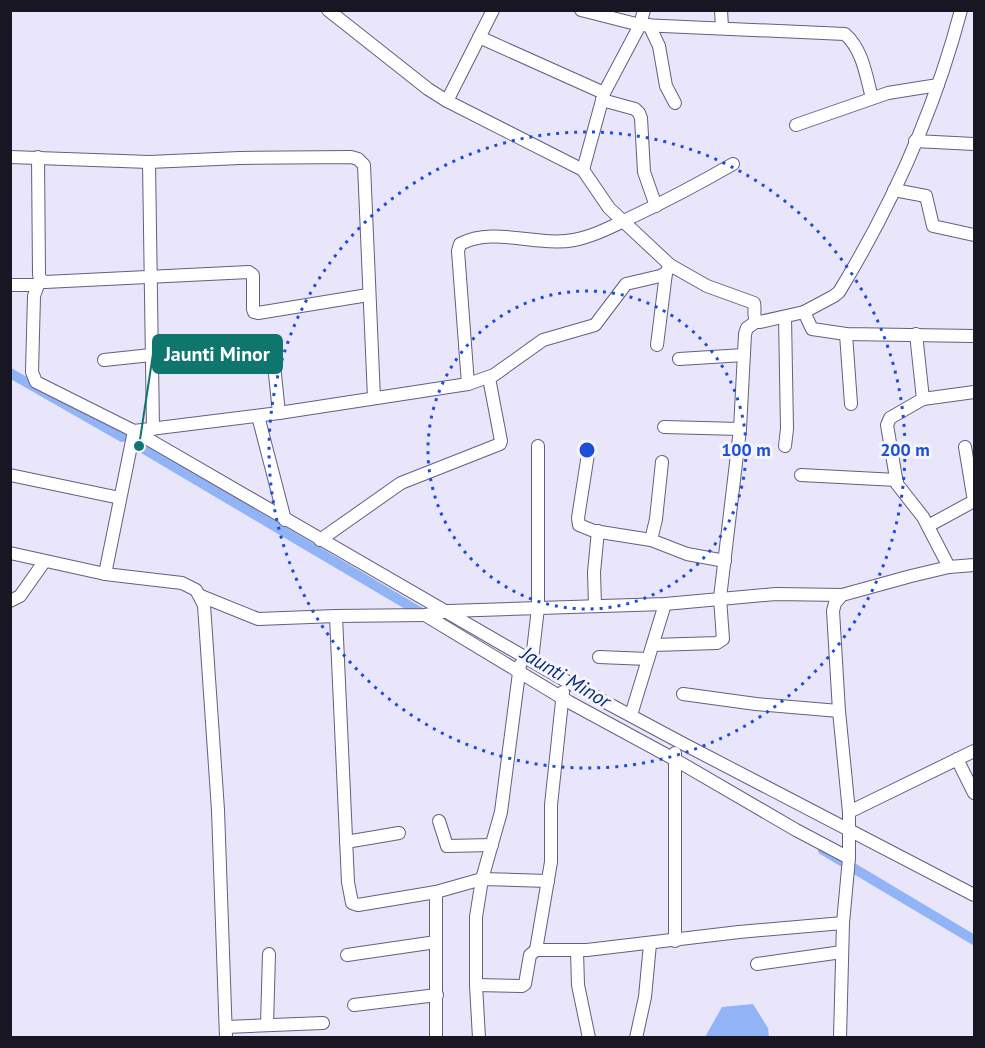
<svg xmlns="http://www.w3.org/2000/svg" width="985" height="1048" font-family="'PT Sans',sans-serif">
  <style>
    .water { fill: #90b4f5 }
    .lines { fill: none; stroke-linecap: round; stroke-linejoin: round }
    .canal { stroke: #90b4f5; stroke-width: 10 }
    .minor-casing { stroke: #645f7d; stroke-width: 14 }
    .minor { stroke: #fff; stroke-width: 12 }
    .ring { fill: none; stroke: #1d4ed8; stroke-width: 3; stroke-dasharray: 3 6 }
    .labels { text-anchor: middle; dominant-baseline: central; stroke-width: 6; stroke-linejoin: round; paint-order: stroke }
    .water-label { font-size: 20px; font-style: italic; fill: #072b74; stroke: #f6f5fc }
    .centre { fill: #1d4ed8; stroke: #f6f5fc; stroke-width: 3 }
    .ring-label { font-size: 18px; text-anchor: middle; font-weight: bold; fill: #1d4ed8; stroke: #f6f5fc; stroke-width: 6; stroke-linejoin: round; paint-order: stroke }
    .leader { fill: none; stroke: #0f766e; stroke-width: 2 }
    .callout-dot { fill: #0f766e; stroke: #f6f5fc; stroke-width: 2 }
    .callout { fill: #0f766e; stroke: #0f766e; stroke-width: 2 }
    .callout-label { font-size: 20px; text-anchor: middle; font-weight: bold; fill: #fff }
  </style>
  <rect width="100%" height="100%" fill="#e9e6fb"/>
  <!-- water -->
  <polygon class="water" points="753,1004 768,1028 769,1037 705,1037 722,1007"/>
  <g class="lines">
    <!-- canal -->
    <g class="canal">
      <polyline points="10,373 122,437"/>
      <polyline points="139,446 425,615"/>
      <polyline points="823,850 974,940"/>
    </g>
    <defs>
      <g id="minor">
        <path d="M328 10 428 89 447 101 583 170 609 208 670 265 707 286 754 303C756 310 751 319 760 322L804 312 812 329 846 334 974 336"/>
        <path d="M581 10 640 25 845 34C863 50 866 76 872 98"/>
        <polyline points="721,10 722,28"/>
        <polyline points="649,25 659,46 666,86 675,103"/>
        <polyline points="479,37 604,93"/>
        <polyline points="602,100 635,109 639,113 641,118 644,172 656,206"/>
        <polyline points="447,101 493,10"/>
        <polyline points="796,125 888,93 938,85"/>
        <polyline points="915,141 974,144"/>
        <polyline points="10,157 149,162 240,158 351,157 358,159 364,165 374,398"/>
        <polyline points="38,157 39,274 40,279 45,282 249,272 253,275 253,309 254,312 258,313 368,295"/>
        <polyline points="149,162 153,429"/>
        <polyline points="583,170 604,93 640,25 644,10"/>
        <polyline points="894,190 926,196 933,226 974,235"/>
        <polyline points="40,279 34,296 32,372 36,382 134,431 566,681 678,741 974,895"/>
        <polyline points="10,285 37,285"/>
        <path d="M804 312 834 296 839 292C892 205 935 109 961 10"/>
        <polyline points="846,334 851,404"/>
        <polyline points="916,334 923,399 890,418 887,425 897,484 923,517 949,567"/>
        <polyline points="272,345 279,413"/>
        <polyline points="657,345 666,273"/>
        <polyline points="679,359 744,355"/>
        <polyline points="104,360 151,355"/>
        <path d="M468 384 458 251 460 244C494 226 537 247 574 240 595 236 615 225 634 216 668 200 700 183 733 164"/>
        <polyline points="923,399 974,392"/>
        <polyline points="258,416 285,520"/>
        <polyline points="664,427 740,429"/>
        <polyline points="134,431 279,413 468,384 494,375 543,340 595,325 626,284 660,276 666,273 670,265"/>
        <polyline points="785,446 787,429 785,317"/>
        <polyline points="588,454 578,518 579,525 594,531 651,540 687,554 725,561"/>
        <polyline points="10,475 120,498"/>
        <polyline points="801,475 897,480"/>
        <polyline points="928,526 974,501 965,447"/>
        <polyline points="320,540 401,483 500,444 501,441 489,378"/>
        <polyline points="651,540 656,519 662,462"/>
        <polyline points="10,553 105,574 182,583 196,590 204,605 218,810 226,1038"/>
        <polyline points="105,574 134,431"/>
        <polyline points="201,596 258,619 336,616 425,615 449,611 665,604 776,594 842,595 911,576 949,567 974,565"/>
        <polyline points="10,601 20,596 44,562"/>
        <polyline points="595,606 594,572 598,531"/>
        <polyline points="425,615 569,702 674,759 796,830 849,858"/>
        <polyline points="336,616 348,882 352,903 358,905 436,892 482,879 548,881"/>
        <polyline points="653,645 717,643 723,639 720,598 740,429 745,334 747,328 757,321"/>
        <polyline points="599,657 648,659"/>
        <polyline points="532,660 538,608 538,446"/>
        <polyline points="683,694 756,704 839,711"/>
        <polyline points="631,715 665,604"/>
        <polyline points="675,753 675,941"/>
        <polyline points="957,759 974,793"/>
        <polyline points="849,812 974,751"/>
        <polyline points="439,821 447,846 492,845"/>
        <polyline points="346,842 399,833"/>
        <polyline points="436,892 436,1038"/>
        <polyline points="536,950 551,862 551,805 563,692"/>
        <polyline points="577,951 578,985 589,1038"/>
        <polyline points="347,955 436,942"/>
        <polyline points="757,964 842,952"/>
        <polyline points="476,985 522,986 525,984 530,955 536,950 587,950 739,932 843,923"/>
        <polyline points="354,1005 437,995"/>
        <polyline points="267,1025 269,954"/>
        <polyline points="226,1027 323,1023"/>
        <polyline points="479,1038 476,985 476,917 482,879 501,812 520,665"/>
        <polyline points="636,1038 645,997 650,944"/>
        <polyline points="840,1038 843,923 849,858 849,812 839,711 833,611 835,603 842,595"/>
      </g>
    </defs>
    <!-- minor casing -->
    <use href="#minor" class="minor-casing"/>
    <!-- minor -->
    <use href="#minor" class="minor"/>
  </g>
  <!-- distance rings -->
  <g class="ring">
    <circle cx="587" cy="450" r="159"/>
    <circle cx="587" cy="450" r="318"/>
  </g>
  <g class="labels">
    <!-- water labels -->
    <g class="water-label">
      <text transform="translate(566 677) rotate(31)">Jaunti Minor</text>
    </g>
  </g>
  <circle cx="587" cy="450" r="9" class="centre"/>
  <g class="ring-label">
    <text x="746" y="456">100 m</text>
    <text x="905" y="456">200 m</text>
  </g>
  <!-- callouts -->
  <path class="leader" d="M139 446L153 354"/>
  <circle class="callout-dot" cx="139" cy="446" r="6"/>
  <rect class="callout" x="153" y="335" width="129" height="38" rx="6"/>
  <g class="callout-label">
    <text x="217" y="361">Jaunti Minor</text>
  </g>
  <!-- border -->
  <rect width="985" height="1048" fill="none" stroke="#181622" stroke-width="24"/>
</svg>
